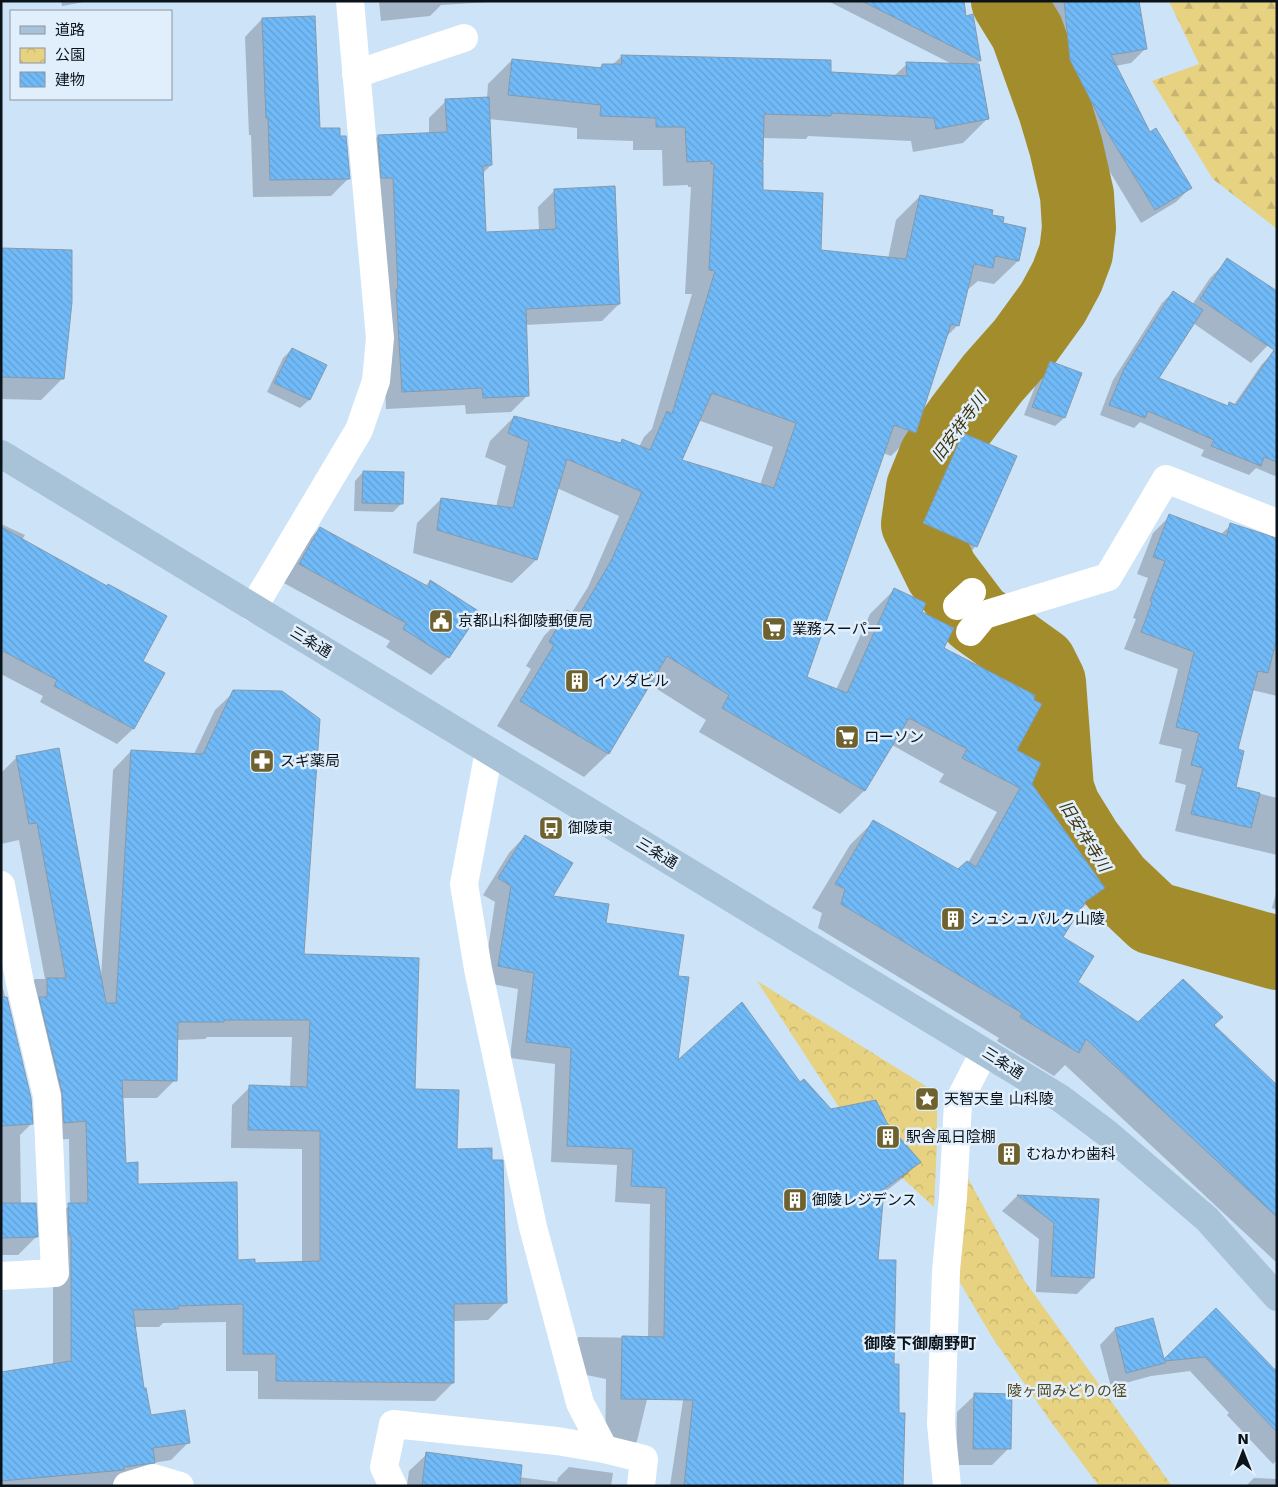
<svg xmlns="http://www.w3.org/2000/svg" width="1278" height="1487" font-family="'DejaVu Sans','Noto Sans JP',sans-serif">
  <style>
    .forest { fill: url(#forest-firs) }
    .park { fill: url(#park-crowns) }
    .shadow { fill: #0003; fill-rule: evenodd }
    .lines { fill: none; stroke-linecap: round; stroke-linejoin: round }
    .river { stroke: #a38c2c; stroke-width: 74 }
    .building { fill: url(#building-back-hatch); stroke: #849aad; fill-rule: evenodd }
    .street { stroke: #fff; stroke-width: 28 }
    .secondary { stroke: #a8c2d7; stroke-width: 28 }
    .labels { text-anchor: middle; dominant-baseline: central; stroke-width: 5; stroke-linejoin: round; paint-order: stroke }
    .poi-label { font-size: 15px; fill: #0b131a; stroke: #e1effc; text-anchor: start }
    .street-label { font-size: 15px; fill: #0b131a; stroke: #e1effc }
    .park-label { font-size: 15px; fill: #534922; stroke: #e1effc }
    .water-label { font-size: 16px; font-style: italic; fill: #3b3108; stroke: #e1effc }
    .neighbourhood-label { font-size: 16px; font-weight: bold; fill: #0b131a; stroke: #e1effc }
  </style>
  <defs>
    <pattern id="forest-firs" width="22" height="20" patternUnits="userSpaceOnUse" patternTransform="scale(1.25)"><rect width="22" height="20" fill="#e7d282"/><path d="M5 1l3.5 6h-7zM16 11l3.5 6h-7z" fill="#c5b370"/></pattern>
    <pattern id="park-crowns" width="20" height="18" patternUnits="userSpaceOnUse" patternTransform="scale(1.25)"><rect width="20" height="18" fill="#e7d282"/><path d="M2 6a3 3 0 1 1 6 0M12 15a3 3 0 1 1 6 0" fill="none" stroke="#c5b370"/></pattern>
    <pattern id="building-back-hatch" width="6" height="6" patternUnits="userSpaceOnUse" patternTransform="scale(1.25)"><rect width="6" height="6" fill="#71baf8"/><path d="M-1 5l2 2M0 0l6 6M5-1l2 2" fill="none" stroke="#609fd4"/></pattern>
  </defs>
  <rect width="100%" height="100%" fill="#cce3f8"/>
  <!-- forest -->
  <polygon class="forest" points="1169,1 1277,1 1277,229 1213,179 1152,81 1199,64"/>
  <!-- park -->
  <g class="park">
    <polygon points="757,981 937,1093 937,1142 934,1207 887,1164 848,1121"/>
    <polygon points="960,1164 1024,1280 1172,1486 1099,1486 1051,1422 992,1337 955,1274"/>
  </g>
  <!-- shadow -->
  <g class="shadow">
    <polygon points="61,1 89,1 62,6"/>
    <polygon points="379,1 506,1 441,5 430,16 381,21"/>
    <path d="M828 1H963L965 17 972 16 980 61 975 65 987 119 963 143 913 152 911 141 808 136 806 139 762 138V160L759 163 761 191 819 251 888 259 896 220 920 196 990 216 1001 224 1018 261 994 284 978 281 966 291 958 325 945 338 915 432 891 456 883 453 805 678 836 690 870 614 894 590 920 612 942 648 1015 751 1030 784 1103 888 1076 914 1061 938 1076 982 1138 1024 1213 1026 1277 1087V1263L1065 1065 1054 1076 997 1041 999 1038 818 928 822 913 812 908 850 845 874 821 958 871 968 863 997 812 939 782 944 774 892 745 864 791 840 814 699 732 706 720 649 684 608 754 584 777 497 726 531 669 526 666 544 636 567 612 571 614 588 587 619 516 557 488 536 560 512 583 413 553 417 523 441 499 496 507 506 466 485 457 490 441 514 417 619 444 623 440 639 447 644 437 652 429 692 294H685L691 187H688V185L663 186 662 150H633V141L577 139V128L489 119 491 165 482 174 485 233 539 231 538 207 555 190 619 304 602 321 525 325 528 395 511 412 466 414 465 405 386 409 383 342 361 153 378 136 429 134V118L446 101 487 99 488 84 512 60 598 69 602 65H612L622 56 893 77 907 64 954 65ZM698 420 773 447 760 485 680 460Z"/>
    <polygon points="1026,1 1138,1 1145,49 1131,63 1115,66 1149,134 1190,188 1176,202 1141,223 1093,144 1057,74 1051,19 1031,24"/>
    <polygon points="262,19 319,129 339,137 349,178 331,196 253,197 251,135 249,135 245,37"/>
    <polygon points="1,250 63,378 41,400 1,399"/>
    <polygon points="1228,260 1268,345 1251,363 1193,323 1158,379 1226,407 1229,404 1233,406 1262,364 1272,354 1277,357 1277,474 1275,476 1256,468 1249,475 1201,456 1204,450 1140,422 1134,428 1100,415 1113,380 1162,303 1173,292 1192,305 1210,278"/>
    <polygon points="292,349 326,366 309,400 300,408 267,392 283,358"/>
    <polygon points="1050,362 1064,418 1055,426 1024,415 1041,371"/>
    <polygon points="963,434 1015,457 976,546 958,564 906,541 945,452"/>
    <polygon points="363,472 402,503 393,512 354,511 355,481"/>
    <polygon points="1170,516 1220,535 1231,525 1277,539 1277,696 1252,690 1237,750 1234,787 1277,798 1277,855 1175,831 1186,785 1175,782 1182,749 1159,744 1178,669 1124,649 1136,619 1133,618 1148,578 1137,574 1153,533"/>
    <polygon points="1,524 25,535 22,540 141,661 163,673 133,729 117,744 40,702 43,696 1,674"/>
    <polygon points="320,528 425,586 430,581 448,657 431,675 386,647 390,641 282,582 303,546"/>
    <path d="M234 692 303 955 414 1090 456 1150 506 1302 488 1320 453 1321V1383L435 1401 258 1399V1371H226V1322L163 1323 159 1327H134L143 1390 150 1416 189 1442 171 1460 153 1463 135 1481 113 1486H1V1373L53 1365V1254L50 1223 70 1205 69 1139 46 1140 17 997 35 979H45L19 840 1 844V773L16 758 101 978 113 770 131 751 194 754 215 710ZM207 1037H292L290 1088 250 1087 232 1105 231 1148 302 1149V1263L253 1265 237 1261 137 1186 124 1164 121 1098H157L175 1080 177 1040 205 1039Z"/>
    <polygon points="525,836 551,897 605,924 676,977 677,1063 800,1083 830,1110 886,1124 919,1162 903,1178 882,1194 877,1261 893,1365 902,1486 670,1486 684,1394 650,1387 637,1441 621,1457 605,1453 606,1379 567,1371 562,1353 579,1337 648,1338 650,1204 615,1202 617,1165 551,1162 555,1064 510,1058 518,989 483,982 495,902 483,895 509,853"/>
    <polygon points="1277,890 1277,910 1272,908"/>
    <polygon points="1,980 30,1098 31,1124 20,1135 21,1205 36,1237 18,1255 1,1255"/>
    <polygon points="1017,1196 1097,1200 1093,1278 1077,1294 1036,1292 1039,1239 1002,1211"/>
    <polygon points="1216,1310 1273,1370 1275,1368 1277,1370 1277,1460 1273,1464 1227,1415 1229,1413 1190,1371 1151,1376 1111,1387 1100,1345 1115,1329 1152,1319 1164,1362"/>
    <polygon points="975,1395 1009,1448 992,1465 956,1465 957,1412"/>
    <polygon points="427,1454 489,1486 407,1486 409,1471"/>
    <polygon points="569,1467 613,1473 611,1486 491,1486 502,1475 557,1482 558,1478"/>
    <polygon points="1254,1478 1277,1479 1277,1486 1246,1486"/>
  </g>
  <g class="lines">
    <!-- river -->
    <polyline class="river" points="1008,1 1027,32 1055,110 1066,147 1077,195 1079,228 1076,253 1067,277 1053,303 1024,343 993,378 961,420 936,456 923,488 918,524 942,573 976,618 1040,664 1049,682 1057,789 1064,808 1085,842 1116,883 1153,918 1277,953"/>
  </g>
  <!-- building -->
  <g class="building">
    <polygon points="862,1 964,1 966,16 973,14 981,61"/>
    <polygon points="1064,1 1139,1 1147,49 1111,55 1150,132 1156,128 1192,188 1155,210 1106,130 1070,60"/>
    <polygon points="315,16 320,128 340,128 340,136 346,136 350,179 270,180 268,118 266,118 262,18"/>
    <path d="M621 55 831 60V72L907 76 906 62 979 64 989 119 936 129 934 118 831 113V116L764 114 763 161H759L763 162V190L823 193 821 250 906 259 920 195 993 210 992 215 1004 217 1003 223 1026 228 1019 261 995 256 993 268 974 264 959 326 951 324 916 433 894 425 807 677 847 693 894 588 926 603 922 612 954 628 944 648 1035 695 1034 700 1042 704 1017 750 1041 763 1032 784 1105 888 1085 902 1063 937 1094 956 1078 982 1138 1022 1183 979 1223 1017 1214 1025 1277 1085V1217L1086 1039 1079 1053 1020 1017 1022 1013 841 904 845 889 835 884 873 820 958 869 967 861 976 867 1020 788 962 758 967 749 909 718 865 791 722 708 729 695 667 656 609 754 520 701 554 645 549 642 567 610 578 617 611 561 642 492 567 459 537 560 437 530 441 498 513 508 529 442 508 433 514 416 621 443 622 439 650 450 667 411 672 414 715 271 709 270 714 164H711V161L687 162 685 127H656V118L600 116 601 105 508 95 512 59 602 68V64H622ZM712 393 796 423 774 488 682 460Z"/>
    <polygon points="489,97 492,165 483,166 486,232 556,229 554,189 615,186 620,304 526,309 529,396 483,398 482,388 402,392 396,289 398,289 393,178 381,178 378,135 447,132 445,99"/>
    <polygon points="1,248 72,250 72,302 64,379 1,377"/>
    <polygon points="1227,258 1277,291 1277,462 1264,457 1261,466 1211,446 1214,440 1148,411 1145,418 1109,405 1124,369 1173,291 1203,310 1159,378 1228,406 1229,402 1236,405 1274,350 1200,299"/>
    <polygon points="292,348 327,365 310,400 274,383"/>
    <polygon points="1050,361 1082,373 1065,418 1032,407"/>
    <polygon points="963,433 1017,456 977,547 923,523"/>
    <polygon points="363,471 404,472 403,504 362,503"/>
    <polygon points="1169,514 1227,536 1230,523 1277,538 1277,638 1268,673 1258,671 1238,749 1244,751 1236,787 1260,793 1251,828 1191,814 1203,768 1191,765 1199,733 1176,727 1194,652 1141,632 1152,602 1150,601 1165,561 1153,557"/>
    <polygon points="1,527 107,586 108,584 167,616 143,661 165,673 134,729 54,686 57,680 1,650"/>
    <polygon points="320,527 429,587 430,580 480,612 449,658 403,629 406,623 299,564"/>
    <path d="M233 690 282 691 320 719 304 954 419 958 415 1089 459 1090 457 1149 492 1148V1160H503L507 1303 454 1304V1383L276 1381V1354H243V1304L178 1306V1309L133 1310 144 1388H146L151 1415 185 1410 190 1443 153 1448 155 1463 124 1467V1470L1 1481V1372L71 1361V1236H69L68 1203H88L86 1121 64 1123 62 1092 39 997H47V978H66L37 823 29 824 16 756 59 748 106 1003H116L131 750 203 754ZM224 1020H310L307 1087 249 1085 248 1130 320 1131V1261L255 1263V1259L238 1260 237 1182 138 1184V1162L126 1163 122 1080 177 1081 178 1022H224Z"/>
    <polygon points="525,835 573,863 553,896 609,904 606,923 684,935 678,976 689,977 678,1060 742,1002 800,1082 804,1079 831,1109 876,1100 887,1123 921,1162 884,1189 878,1260 896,1260 894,1364 899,1364 899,1413 905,1413 903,1486 684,1486 693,1400 621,1399 622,1336 664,1337 666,1188 631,1186 633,1149 567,1146 571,1048 526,1042 534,973 498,966 511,886 498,878"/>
    <polygon points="1,997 7,997 31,1098 33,1124 1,1126"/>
    <polygon points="1017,1195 1099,1199 1094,1278 1051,1276 1054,1223"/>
    <polygon points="1,1203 36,1203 38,1237 1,1238"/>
    <polygon points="1216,1308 1277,1372 1277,1432 1205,1357 1165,1361 1165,1363 1126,1373 1115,1328 1153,1318 1164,1359"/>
    <polygon points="974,1393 1012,1394 1011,1449 973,1449"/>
    <polygon points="426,1452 522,1465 520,1486 422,1486"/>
  </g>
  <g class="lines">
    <!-- street -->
    <g class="street">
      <polyline points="356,74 464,38"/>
      <polyline points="957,606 972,592"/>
      <polyline points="253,608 359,430 376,381 380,338 350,1"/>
      <polyline points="970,632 984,615 1108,577 1166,479 1277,523"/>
      <polyline points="489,751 464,884 478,969 533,1227 580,1403 604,1449"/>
      <polyline points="1,885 20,983 47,1096 55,1273 1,1276"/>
      <polyline points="127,1486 153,1478 180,1486"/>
      <polyline points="393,1486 384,1467 393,1424 557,1441 604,1449 644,1459 641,1486"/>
      <polyline points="947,1486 941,1424 946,1271 953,1197 958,1103 984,1052"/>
    </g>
    <!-- secondary -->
    <polyline class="secondary" points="1,454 1060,1098 1108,1134 1207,1219 1277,1297"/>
  </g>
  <!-- icons -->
  <defs>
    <symbol id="civic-square" viewBox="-11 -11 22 22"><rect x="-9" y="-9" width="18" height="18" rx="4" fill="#6f622f" stroke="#e1effc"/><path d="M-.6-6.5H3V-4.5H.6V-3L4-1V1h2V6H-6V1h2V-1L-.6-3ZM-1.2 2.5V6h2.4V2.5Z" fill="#fff"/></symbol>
    <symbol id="supermarket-square" viewBox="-11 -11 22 22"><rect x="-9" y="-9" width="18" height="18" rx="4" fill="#6f622f" stroke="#e1effc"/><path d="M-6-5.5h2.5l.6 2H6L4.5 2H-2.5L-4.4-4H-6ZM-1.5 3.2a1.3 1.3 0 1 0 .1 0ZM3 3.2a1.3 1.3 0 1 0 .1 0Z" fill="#fff"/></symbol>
    <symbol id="building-square" viewBox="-11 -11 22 22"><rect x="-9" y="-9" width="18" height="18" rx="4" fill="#6f622f" stroke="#e1effc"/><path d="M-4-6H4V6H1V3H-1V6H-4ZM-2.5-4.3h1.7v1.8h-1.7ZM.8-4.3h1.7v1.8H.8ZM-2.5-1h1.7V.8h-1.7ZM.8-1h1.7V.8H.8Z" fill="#fff"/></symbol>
    <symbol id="pharmacy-square" viewBox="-11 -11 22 22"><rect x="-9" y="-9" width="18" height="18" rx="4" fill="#6f622f" stroke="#e1effc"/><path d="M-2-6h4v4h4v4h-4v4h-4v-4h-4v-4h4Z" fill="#fff"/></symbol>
    <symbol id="bus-square" viewBox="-11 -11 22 22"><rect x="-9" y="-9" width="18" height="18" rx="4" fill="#6f622f" stroke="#e1effc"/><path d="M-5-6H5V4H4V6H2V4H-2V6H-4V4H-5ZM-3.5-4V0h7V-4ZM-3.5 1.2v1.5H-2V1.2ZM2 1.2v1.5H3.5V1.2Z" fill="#fff"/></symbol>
    <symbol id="sight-square" viewBox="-11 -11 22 22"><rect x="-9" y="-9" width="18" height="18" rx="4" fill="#6f622f" stroke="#e1effc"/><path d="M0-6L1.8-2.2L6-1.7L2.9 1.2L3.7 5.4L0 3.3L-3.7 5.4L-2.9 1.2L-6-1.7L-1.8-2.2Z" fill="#fff"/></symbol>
  </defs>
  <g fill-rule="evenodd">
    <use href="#civic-square" x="427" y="607" width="28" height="28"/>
    <use href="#supermarket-square" x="760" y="615" width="28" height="28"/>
    <use href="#building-square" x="563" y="667" width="28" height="28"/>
    <use href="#supermarket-square" x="833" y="723" width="28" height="28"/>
    <use href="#pharmacy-square" x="248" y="747" width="28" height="28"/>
    <use href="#bus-square" x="537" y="814" width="28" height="28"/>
    <use href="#building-square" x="939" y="905" width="28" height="28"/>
    <use href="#sight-square" x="913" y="1085" width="28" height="28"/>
    <use href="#building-square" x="874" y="1123" width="28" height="28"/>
    <use href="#building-square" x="995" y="1140" width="28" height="28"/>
    <use href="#building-square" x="781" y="1186" width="28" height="28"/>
  </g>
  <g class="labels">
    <!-- poi labels -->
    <g class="poi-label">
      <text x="458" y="621">京都山科御陵郵便局</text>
      <text x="792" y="629">業務スーパー</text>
      <text x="594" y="681">イソダビル</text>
      <text x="864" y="737">ローソン</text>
      <text x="280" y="761">スギ薬局</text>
      <text x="568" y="828">御陵東</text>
      <text x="970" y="919">シュシュパルク山陵</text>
      <text x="944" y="1099">天智天皇 山科陵</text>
      <text x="906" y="1137">駅舎風日陰棚</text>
      <text x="1026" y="1154">むねかわ歯科</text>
      <text x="812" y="1200">御陵レジデンス</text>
    </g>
    <!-- street labels -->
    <g class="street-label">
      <text transform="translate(311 642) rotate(31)">三条通</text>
      <text transform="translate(657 853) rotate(31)">三条通</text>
      <text transform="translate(1003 1063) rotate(32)">三条通</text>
    </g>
    <!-- park labels -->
    <g class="park-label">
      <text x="1067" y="1391">陵ヶ岡みどりの径</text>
    </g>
    <!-- water labels -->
    <g class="water-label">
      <text transform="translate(959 427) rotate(-54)">旧安祥寺川</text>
      <text transform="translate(1085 836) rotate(58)">旧安祥寺川</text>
    </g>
    <!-- neighbourhood labels -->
    <g class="neighbourhood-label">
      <text x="920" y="1343">御陵下御廟野町</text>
    </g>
  </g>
  <!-- border -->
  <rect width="1278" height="1487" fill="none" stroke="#0b131a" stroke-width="5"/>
  <!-- legend -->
  <rect x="10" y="10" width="162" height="90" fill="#e1effc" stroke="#8b97a2"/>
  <rect x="20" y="26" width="25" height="8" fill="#a8c2d7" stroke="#8b97a2"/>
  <text x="55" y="35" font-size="15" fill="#0b131a">道路</text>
  <rect x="20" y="48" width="25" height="15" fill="url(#park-crowns)" stroke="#8b97a2"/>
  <text x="55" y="60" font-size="15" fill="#0b131a">公園</text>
  <rect x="20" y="72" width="25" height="15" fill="url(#building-back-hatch)" stroke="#8b97a2"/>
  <text x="55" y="85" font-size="15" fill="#0b131a">建物</text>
  <!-- north arrow -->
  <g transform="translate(1243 1452)" stroke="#e1effc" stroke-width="4" paint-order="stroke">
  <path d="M0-4L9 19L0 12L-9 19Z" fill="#0b131a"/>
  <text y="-8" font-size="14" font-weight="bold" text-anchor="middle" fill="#0b131a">N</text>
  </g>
</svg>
